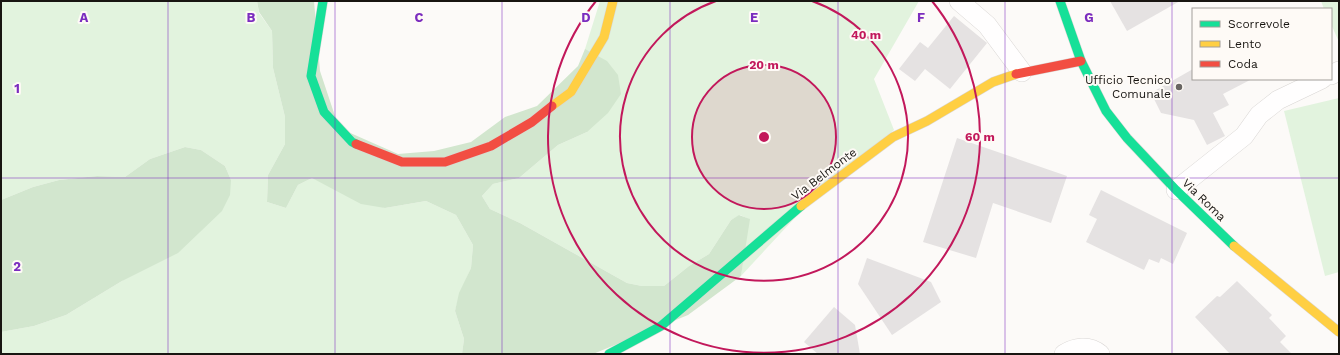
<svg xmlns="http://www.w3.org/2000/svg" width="1340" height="355" font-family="'Work Sans',sans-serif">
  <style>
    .green { fill: #e2f3de }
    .forest { fill: #d2e6ce }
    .building { fill: #e5e2e2 }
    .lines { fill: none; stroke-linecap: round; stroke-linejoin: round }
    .street-casing { stroke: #d9d6d4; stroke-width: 20 }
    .fast-casing { stroke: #d9d6d4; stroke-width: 10 }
    .slow-casing { stroke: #d9d6d4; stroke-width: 10 }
    .jam-casing { stroke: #d9d6d4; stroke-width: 10 }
    .street { stroke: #fffefe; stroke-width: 19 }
    .fast { stroke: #16e098; stroke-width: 9 }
    .slow { stroke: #ffcf43; stroke-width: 9 }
    .jam { stroke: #f24e42; stroke-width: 9 }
    .grid { fill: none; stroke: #7b2cbf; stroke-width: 1; stroke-opacity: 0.55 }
    .ring { fill: none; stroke: #c2185b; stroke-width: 2 }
    .poi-dot { fill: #686562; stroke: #fefaf6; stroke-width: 1.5 }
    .labels { text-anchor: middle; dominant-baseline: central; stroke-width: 4; stroke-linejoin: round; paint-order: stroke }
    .poi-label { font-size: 12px; fill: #181511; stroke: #fefaf6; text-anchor: end }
    .street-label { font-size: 12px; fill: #181511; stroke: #fefaf6 }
    .grid-label { font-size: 13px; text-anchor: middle; font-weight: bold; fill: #7b2cbf; stroke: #fefaf6; stroke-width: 4; stroke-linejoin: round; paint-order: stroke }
    .centre { fill: #c2185b; stroke: #fefaf6; stroke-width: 2 }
    .ring-label { font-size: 12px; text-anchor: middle; font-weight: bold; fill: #c2185b; stroke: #fefaf6; stroke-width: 4; stroke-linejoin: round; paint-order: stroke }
  </style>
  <rect width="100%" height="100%" fill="#fcfaf8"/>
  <!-- green -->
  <g class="green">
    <polygon points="1,1 257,1 259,13 272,31 273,68 285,117 285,144 268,175 267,202 286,208 298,185 312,178 385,208 426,201 456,215 473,245 471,268 460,293 455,311 464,339 462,354 1,354 1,332 34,326 66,315 122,281 231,180 225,166 201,150 185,147 150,159 125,177 97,176 59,180 33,187 1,200"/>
    <polygon points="600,1 919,1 874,79 894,130 831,179 741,276 749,219 740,215 731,220 709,254 689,266 664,286 642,286 627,283 520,223 490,209 482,196 493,184 519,178 558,145 587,132 585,49"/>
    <polygon points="1321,1 1339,1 1339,42 1331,24 1331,9 1324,9"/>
    <polygon points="1339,98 1339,272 1325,276 1284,111"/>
  </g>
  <!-- forest -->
  <g class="forest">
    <polygon points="257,1 314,1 320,71 339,128 398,154 434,151 471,142 505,117 537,106 578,66 585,49 607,61 618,75 621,94 608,113 587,132 558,145 519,178 493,184 482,196 490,209 520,223 627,283 642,286 664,286 689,266 709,254 731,220 739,215 750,219 741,276 688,315 593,354 462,354 464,339 455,311 459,293 471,268 473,245 456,215 426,201 385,208 361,204 312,178 298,185 286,208 267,202 268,175 285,144 285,117 273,68 272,31 259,12"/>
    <polygon points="185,147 201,150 225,166 231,180 230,195 222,211 178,253 122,281 66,315 34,326 1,332 1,200 33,187 59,180 97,176 125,177 150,159"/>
  </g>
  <!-- building -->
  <g class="building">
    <polygon points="1110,1 1180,1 1127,31"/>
    <polygon points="954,16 987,43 950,89 925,69 915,81 899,69 920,42 928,48"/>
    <polygon points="1193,69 1193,79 1252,79 1223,94 1229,105 1213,113 1225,136 1207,145 1194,120 1161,113 1151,93"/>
    <polygon points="957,138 1067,176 1051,223 993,203 976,258 923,242"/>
    <polygon points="1101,190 1187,233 1173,264 1161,258 1159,263 1149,259 1144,270 1086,242 1097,219 1089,215"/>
    <polygon points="867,258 931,282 941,302 892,335 858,284"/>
    <polygon points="1237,281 1272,315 1269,318 1286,336 1280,342 1292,354 1230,354 1195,317 1217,296 1220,297"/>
    <polygon points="834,307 855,325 860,354 818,354 804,342"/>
  </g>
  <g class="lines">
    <defs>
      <g id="street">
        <polyline points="959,1 987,25 1022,72"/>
        <polyline points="1331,75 1339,71"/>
        <polyline points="1176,190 1244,136 1259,115 1278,100 1322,79"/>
        <path d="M1064 354C1075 347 1089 345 1100 354"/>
      </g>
      <g id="fast">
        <polyline points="323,1 311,76 324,112 352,142 356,144"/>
        <polyline points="1060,1 1081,61 1106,111 1127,138 1176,190 1234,246"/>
        <polyline points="609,354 661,326 801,206"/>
      </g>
      <g id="slow">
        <polyline points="552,106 571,92 604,37 613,1"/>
        <polyline points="801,206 893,137 927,121 993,82 1016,74"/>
        <polyline points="1234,246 1339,332"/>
      </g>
      <g id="jam">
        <polyline points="1016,74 1081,61"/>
        <polyline points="356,144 402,162 445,162 491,146 532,122 552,106"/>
      </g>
    </defs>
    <!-- street casing -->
    <use href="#street" class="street-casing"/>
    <!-- fast casing -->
    <use href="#fast" class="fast-casing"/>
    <!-- slow casing -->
    <use href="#slow" class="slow-casing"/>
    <!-- jam casing -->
    <use href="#jam" class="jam-casing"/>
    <!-- street -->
    <use href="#street" class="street"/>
    <!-- fast -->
    <use href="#fast" class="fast"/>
    <!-- slow -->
    <use href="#slow" class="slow"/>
    <!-- jam -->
    <use href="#jam" class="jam"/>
  </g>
  <!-- grid -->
  <path class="grid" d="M168 1V354M335 1V354M502 1V354M670 1V354M838 1V354M1005 1V354M1172 1V354M1 178H1339"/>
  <!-- distance rings -->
  <circle cx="764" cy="137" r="72" fill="#c2185b" fill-opacity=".12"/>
  <g class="ring">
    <circle cx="764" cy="137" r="72"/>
    <path d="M812 1A144 144 0 1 1 716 1"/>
    <path d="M932 1A216 216 0 1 1 596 1"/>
  </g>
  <!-- markers -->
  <circle class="poi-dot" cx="1179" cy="87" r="4"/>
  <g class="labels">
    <!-- poi labels -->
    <g class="poi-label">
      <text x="1171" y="80">Ufficio Tecnico<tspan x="1171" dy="14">Comunale</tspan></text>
    </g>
    <!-- street labels -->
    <g class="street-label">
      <text transform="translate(824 174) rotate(-37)">Via Belmonte</text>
      <text transform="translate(1204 200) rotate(44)">Via Roma</text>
    </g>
  </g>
  <g class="grid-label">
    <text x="84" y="22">A</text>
    <text x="251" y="22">B</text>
    <text x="419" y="22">C</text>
    <text x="586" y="22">D</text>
    <text x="754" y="22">E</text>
    <text x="921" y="22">F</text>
    <text x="1089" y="22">G</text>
    <text x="17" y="93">1</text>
    <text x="17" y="271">2</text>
  </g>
  <circle cx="764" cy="137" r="6" class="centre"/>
  <g class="ring-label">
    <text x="866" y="39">40 m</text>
    <text x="764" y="69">20 m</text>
    <text x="980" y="141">60 m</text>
  </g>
  <!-- border -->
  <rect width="1340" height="355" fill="none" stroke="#181511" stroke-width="4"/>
  <!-- legend -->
  <rect x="1192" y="8" width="140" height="72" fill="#fefaf6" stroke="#a29e9a"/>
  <rect x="1200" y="21" width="20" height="6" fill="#16e098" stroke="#a29e9a"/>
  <text x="1228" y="28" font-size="12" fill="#181511">Scorrevole</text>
  <rect x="1200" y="41" width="20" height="6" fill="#ffcf43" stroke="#a29e9a"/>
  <text x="1228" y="48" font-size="12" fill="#181511">Lento</text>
  <rect x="1200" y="61" width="20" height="6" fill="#f24e42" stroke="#a29e9a"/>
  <text x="1228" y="68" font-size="12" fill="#181511">Coda</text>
</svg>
